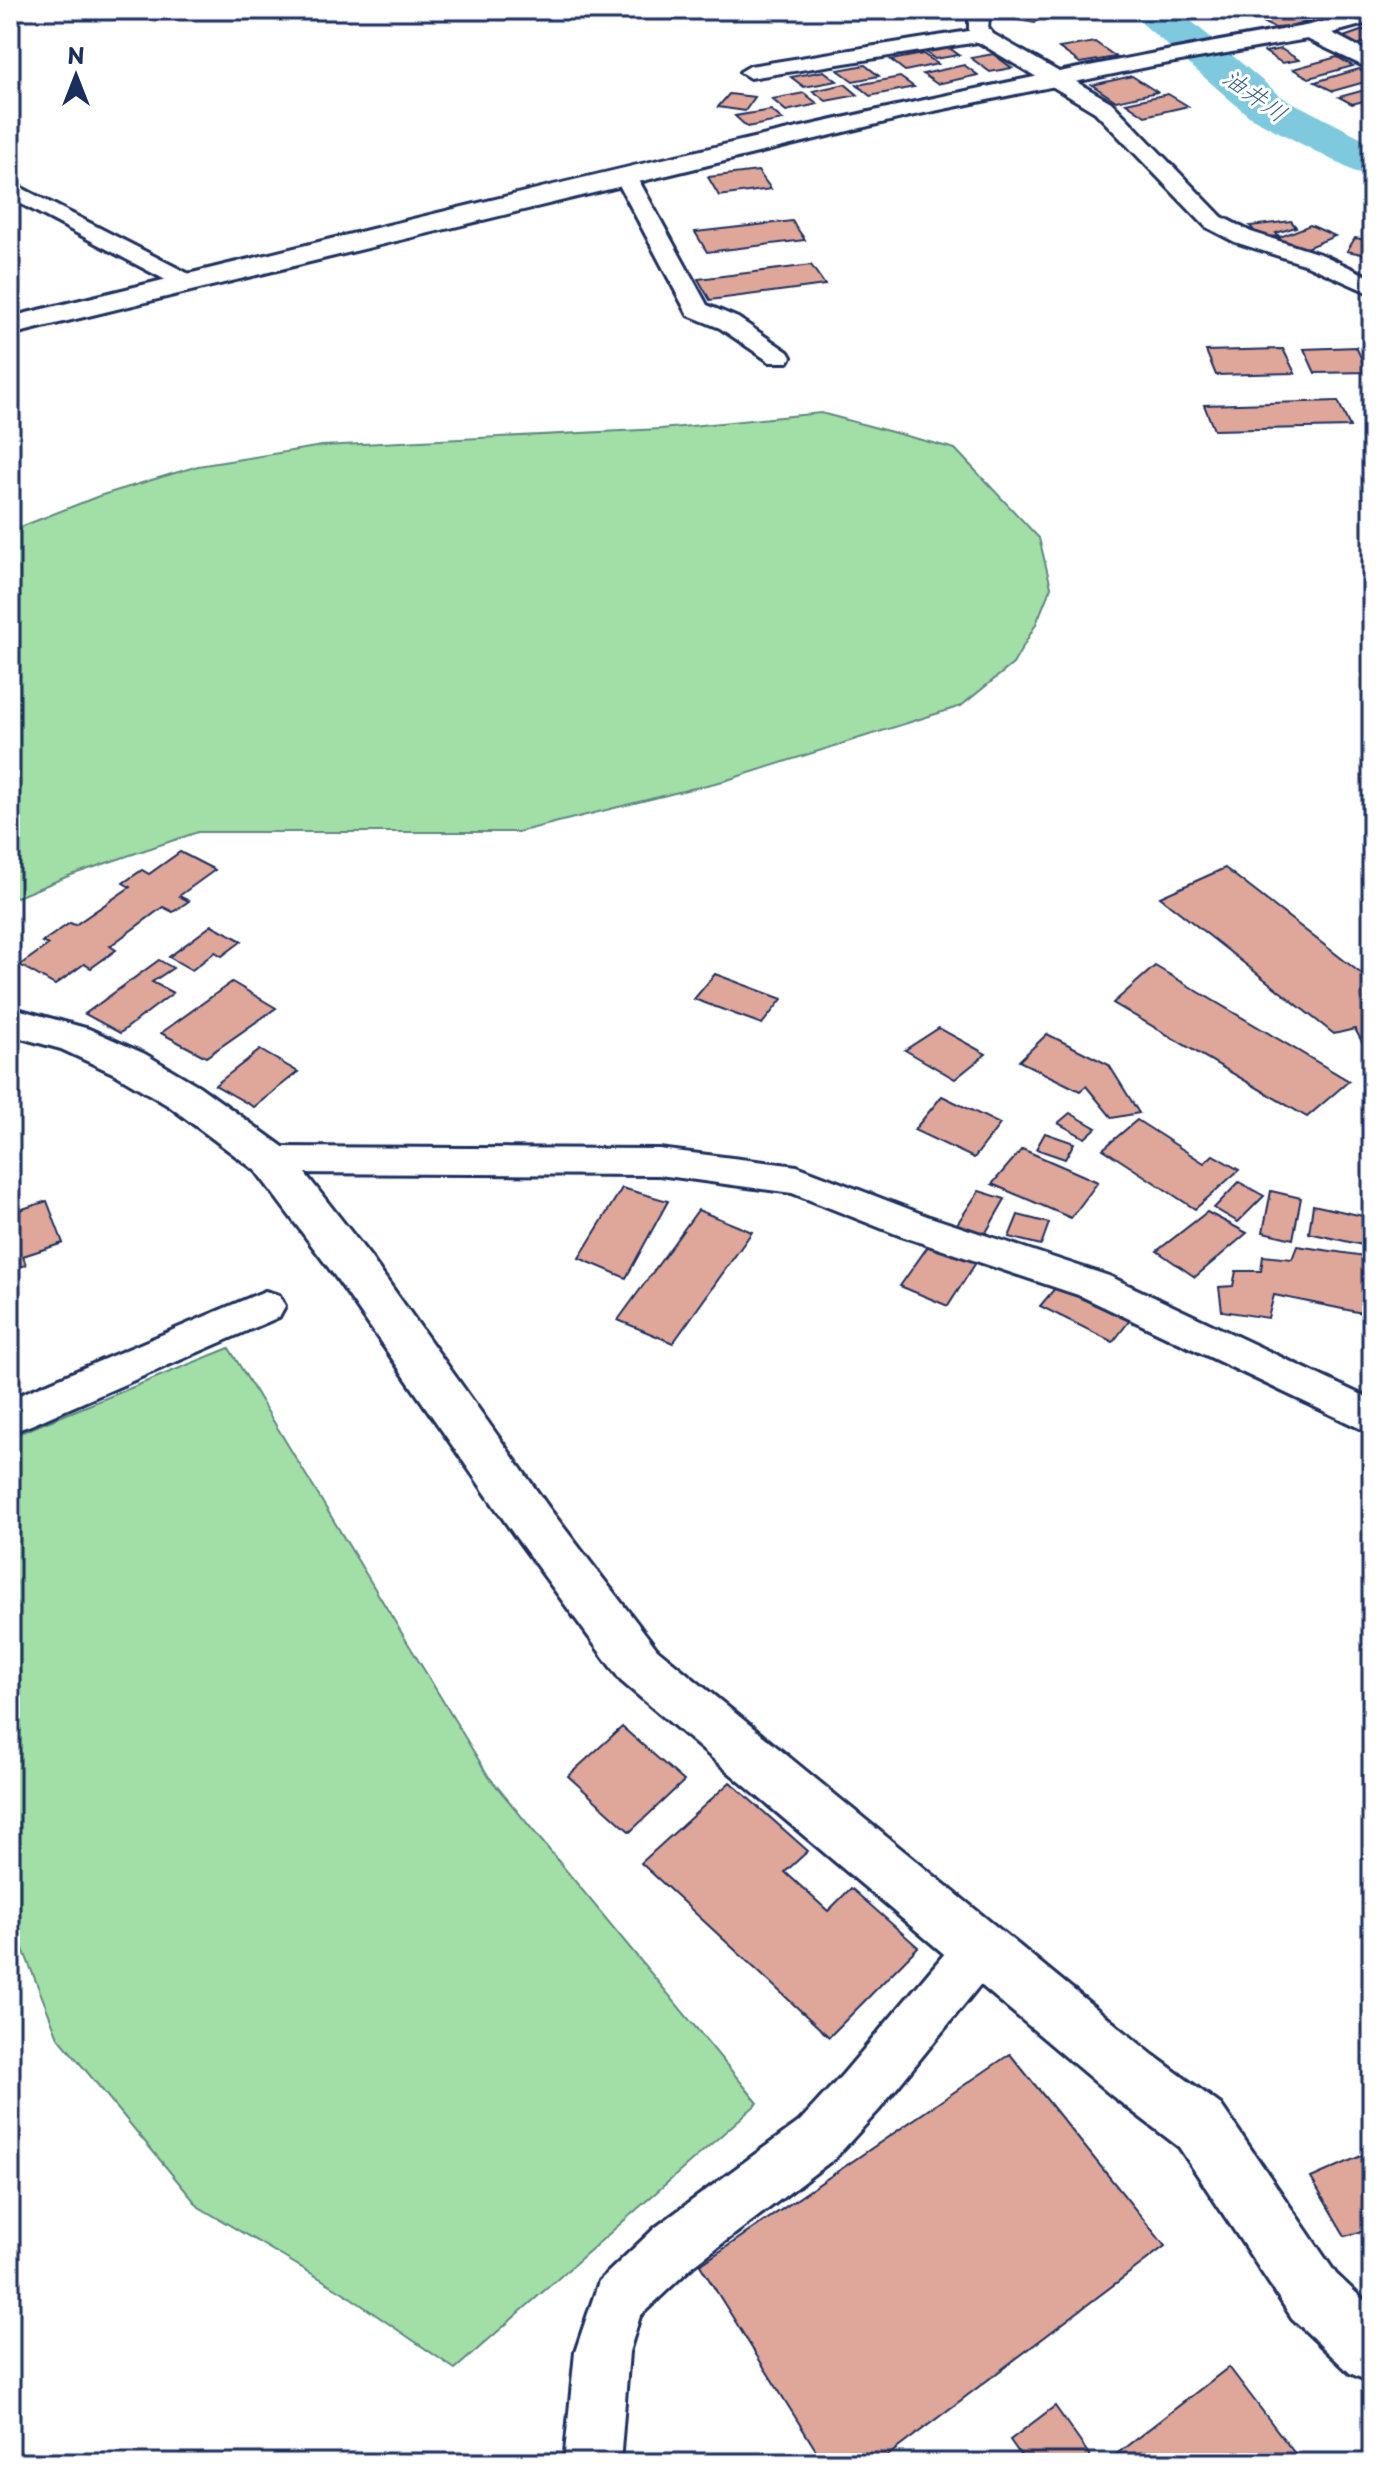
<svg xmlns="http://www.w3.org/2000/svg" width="1382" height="2473" font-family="'Playpen Sans','Klee One',sans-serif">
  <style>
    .green { fill: #a1dfa6; stroke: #5e8782; stroke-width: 2 }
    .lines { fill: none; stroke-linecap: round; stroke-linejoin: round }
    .river { fill: #7fc9df; fill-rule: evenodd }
    .building { fill: #dfa69a; stroke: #1b2f5e; stroke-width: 2 }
    .minor-casing { stroke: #1b2f5e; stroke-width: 6 }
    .tertiary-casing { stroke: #1b2f5e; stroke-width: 6 }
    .secondary-casing { stroke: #1b2f5e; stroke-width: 6 }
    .minor { fill: #fff; fill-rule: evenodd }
    .tertiary { fill: #fff; fill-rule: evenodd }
    .secondary { fill: #fff; fill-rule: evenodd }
    .labels { text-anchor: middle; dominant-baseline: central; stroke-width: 6; stroke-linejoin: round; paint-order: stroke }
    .far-water-label { font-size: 24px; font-style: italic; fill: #395d85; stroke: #fff }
  </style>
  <rect width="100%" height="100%" fill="#fff"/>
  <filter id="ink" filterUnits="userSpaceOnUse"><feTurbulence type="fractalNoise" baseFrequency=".0125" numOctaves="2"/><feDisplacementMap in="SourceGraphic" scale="16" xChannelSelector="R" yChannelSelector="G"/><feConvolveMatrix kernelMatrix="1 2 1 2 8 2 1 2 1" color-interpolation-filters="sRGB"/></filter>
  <g filter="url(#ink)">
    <!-- green -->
    <g class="green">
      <polygon points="821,413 955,449 1039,538 1051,587 1036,624 1013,664 961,706 727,780 518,832 198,832 71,875 10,900 10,531 99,496 198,466 322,446 661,429"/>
      <polygon points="229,1348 489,1777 758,2103 455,2369 341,2291 199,2207 58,2037 10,1916 10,1437"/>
    </g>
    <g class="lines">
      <!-- river -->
      <polygon class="river" points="1131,10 1178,10 1282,97 1372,143 1372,176 1355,172 1250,117 1137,19"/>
    </g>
    <!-- building -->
    <g class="building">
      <polygon points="1003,10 1048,10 1035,23 996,16"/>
      <polygon points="1288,10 1303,10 1321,17 1291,27 1275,28 1261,22 1271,19 1267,17"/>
      <polygon points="1372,27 1372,44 1367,42 1356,45 1341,38"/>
      <polygon points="1095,42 1116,57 1080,63 1059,48"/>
      <polygon points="948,47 959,55 935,59 924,51"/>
      <polygon points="1281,49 1299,60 1282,63 1265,52"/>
      <polygon points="923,54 938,64 905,71 891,60"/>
      <polygon points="993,54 1012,68 990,72 971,58"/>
      <polygon points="1337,57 1353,66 1309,78 1293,69"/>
      <polygon points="865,65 879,76 853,81 838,70"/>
      <polygon points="964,65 978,75 937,84 923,74"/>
      <polygon points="1359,69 1372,76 1372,80 1333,91 1315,82"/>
      <polygon points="824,71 837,81 804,87 791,77"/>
      <polygon points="1132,76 1157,92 1116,101 1092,85"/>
      <polygon points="900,77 914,87 870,96 857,85"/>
      <polygon points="845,84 858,95 826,101 813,91"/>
      <polygon points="1372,88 1372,99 1352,104 1339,97"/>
      <polygon points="804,93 818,104 786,111 772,99"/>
      <polygon points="729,94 755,97 745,111 718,107"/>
      <polygon points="1168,94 1188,106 1145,116 1126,103"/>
      <polygon points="771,110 783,120 747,127 735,116"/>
      <polygon points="758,171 771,189 719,196 708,177"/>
      <polygon points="792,221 805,240 707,252 695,232"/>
      <polygon points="1291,221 1296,227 1276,233 1279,236 1260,238 1250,226"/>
      <polygon points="1310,225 1335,236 1299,251 1275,239"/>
      <polygon points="1355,238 1372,241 1372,256 1347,251"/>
      <polygon points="811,265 825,285 710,300 698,279"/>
      <polygon points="1356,347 1368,372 1315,373 1304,349"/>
      <polygon points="1283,349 1295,373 1216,375 1206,351"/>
      <polygon points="1338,401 1350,427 1214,430 1204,405"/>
      <polygon points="180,852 215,870 179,896 189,901 173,912 163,907 110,946 116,950 91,968 84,964 55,985 20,965 48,945 42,942 70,923 75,925 130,887 123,883 142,870 149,874"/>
      <polygon points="1225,868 1372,982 1372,1060 1355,1029 1334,1034 1160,897"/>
      <polygon points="212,925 242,941 222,956 215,952 192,970 169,957"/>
      <polygon points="159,960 173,968 152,982 173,993 120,1033 85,1014"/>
      <polygon points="1155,966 1349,1081 1307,1117 1113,1003"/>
      <polygon points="715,974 782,999 762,1024 694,999"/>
      <polygon points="232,982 276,1008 206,1057 161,1033"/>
      <polygon points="939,1028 986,1054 955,1079 905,1050"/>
      <polygon points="1047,1034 1109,1065 1139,1113 1112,1118 1086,1086 1080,1091 1019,1061"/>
      <polygon points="260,1050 298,1072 254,1107 215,1085"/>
      <polygon points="942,1096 1000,1124 974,1158 914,1130"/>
      <polygon points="1070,1113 1096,1128 1085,1138 1058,1123"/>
      <polygon points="1137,1120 1204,1163 1213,1155 1239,1170 1195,1209 1103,1149"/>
      <polygon points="1045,1133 1074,1143 1065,1159 1036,1149"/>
      <polygon points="1022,1149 1098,1182 1071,1218 992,1184"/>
      <polygon points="1239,1182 1264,1196 1238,1222 1214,1208"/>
      <polygon points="622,1188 668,1201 626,1278 579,1258"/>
      <polygon points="979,1191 1005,1199 984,1236 955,1227"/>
      <polygon points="1271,1191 1301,1198 1293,1239 1263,1232"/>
      <polygon points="47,1201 63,1243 23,1256 26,1265 10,1270 10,1213"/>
      <polygon points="1313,1205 1372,1218 1367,1246 1309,1233"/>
      <polygon points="698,1210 752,1232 673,1343 618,1320"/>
      <polygon points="1207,1212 1247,1233 1195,1277 1157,1251"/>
      <polygon points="1018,1215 1049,1223 1041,1245 1009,1237"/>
      <polygon points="931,1242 977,1261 948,1306 900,1286"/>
      <polygon points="1297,1246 1372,1257 1372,1315 1274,1295 1268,1318 1222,1311 1219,1287 1233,1286 1236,1271 1261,1271 1263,1256 1292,1259"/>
      <polygon points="1056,1287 1130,1320 1113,1342 1040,1306"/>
      <polygon points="622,1727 684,1781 630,1832 568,1776"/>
      <polygon points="730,1782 808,1851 785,1872 828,1911 851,1888 918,1947 829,2037 641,1863"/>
      <polygon points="1010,2054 1165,2246 878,2463 824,2463 700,2265"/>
      <polygon points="1372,2151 1372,2246 1364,2231 1345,2236 1311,2178"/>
      <polygon points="1229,2367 1302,2463 1105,2463"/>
      <polygon points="1055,2406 1095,2463 1026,2463 1010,2440"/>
    </g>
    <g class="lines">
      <defs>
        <g id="minor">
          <polygon points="974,10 997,10 989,18 988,28 993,34 1111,102 1222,217 1251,232 1323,255 1372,278 1372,294 1307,265 1235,242 1206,227 1095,112 978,42 750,78 740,72 750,66 969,31 969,16"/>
          <polygon points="626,170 637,177 707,305 738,318 788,352 791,357 788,362 770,362 720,328 688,315 615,177"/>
          <polygon points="10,182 195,277 199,282 195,287 179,287 10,198"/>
          <polygon points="271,1147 659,1149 797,1166 927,1216 1109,1276 1372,1400 1372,1434 1081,1296 901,1236 792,1193 659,1175 271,1173 258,1169 253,1160 258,1151"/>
          <polygon points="265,1291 279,1295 285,1306 279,1317 31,1425 17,1430 10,1428 10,1399"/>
          <polygon points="979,1926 996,1933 1003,1949 996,1965 879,2110 835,2158 694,2265 640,2316 629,2352 620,2463 564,2463 575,2352 599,2281 656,2227 799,2122 843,2074 962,1933"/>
        </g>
        <g id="tertiary">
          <path d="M1311 25 1319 27 1323 32 1319 37 1152 66 910 116 10 335V317C442 214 873 99 1311 25Z"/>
          <polygon points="10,1007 89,1029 145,1054 199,1086 286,1149 369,1255 549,1508 657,1649 1153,2055 1221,2105 1336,2274 1372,2308 1372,2383 1350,2373 1292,2318 1179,2147 1111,2095 621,1681 515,1536 337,1279 256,1171 169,1106 115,1074 61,1049 10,1035"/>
        </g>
        <polygon id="secondary" points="1364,10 1372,10 1372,22 1332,33 1372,54 1372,70 1303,37 1299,32 1303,27"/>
      </defs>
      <!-- minor casing -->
      <use href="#minor" class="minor-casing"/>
      <!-- tertiary casing -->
      <use href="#tertiary" class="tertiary-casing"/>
      <!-- secondary casing -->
      <use href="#secondary" class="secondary-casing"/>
      <!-- minor -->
      <use href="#minor" class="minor"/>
      <!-- tertiary -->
      <use href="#tertiary" class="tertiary"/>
      <!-- secondary -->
      <use href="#secondary" class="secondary"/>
    </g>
  </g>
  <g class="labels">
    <!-- far-water labels -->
    <g class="far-water-label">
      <text transform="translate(1256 94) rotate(36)">油井川</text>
    </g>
  </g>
  <!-- margin -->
  <rect width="1382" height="2473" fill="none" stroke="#fff" stroke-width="40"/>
  <rect x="20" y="20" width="1342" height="2433" fill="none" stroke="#1b2f5e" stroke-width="3" filter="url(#ink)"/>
  <!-- north arrow -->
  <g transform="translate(76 76)" stroke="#ffffff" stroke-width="6" paint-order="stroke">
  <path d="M0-6L14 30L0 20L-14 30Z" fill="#1b2f5e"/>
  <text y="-12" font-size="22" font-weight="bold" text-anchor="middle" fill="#1b2f5e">N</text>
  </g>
</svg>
